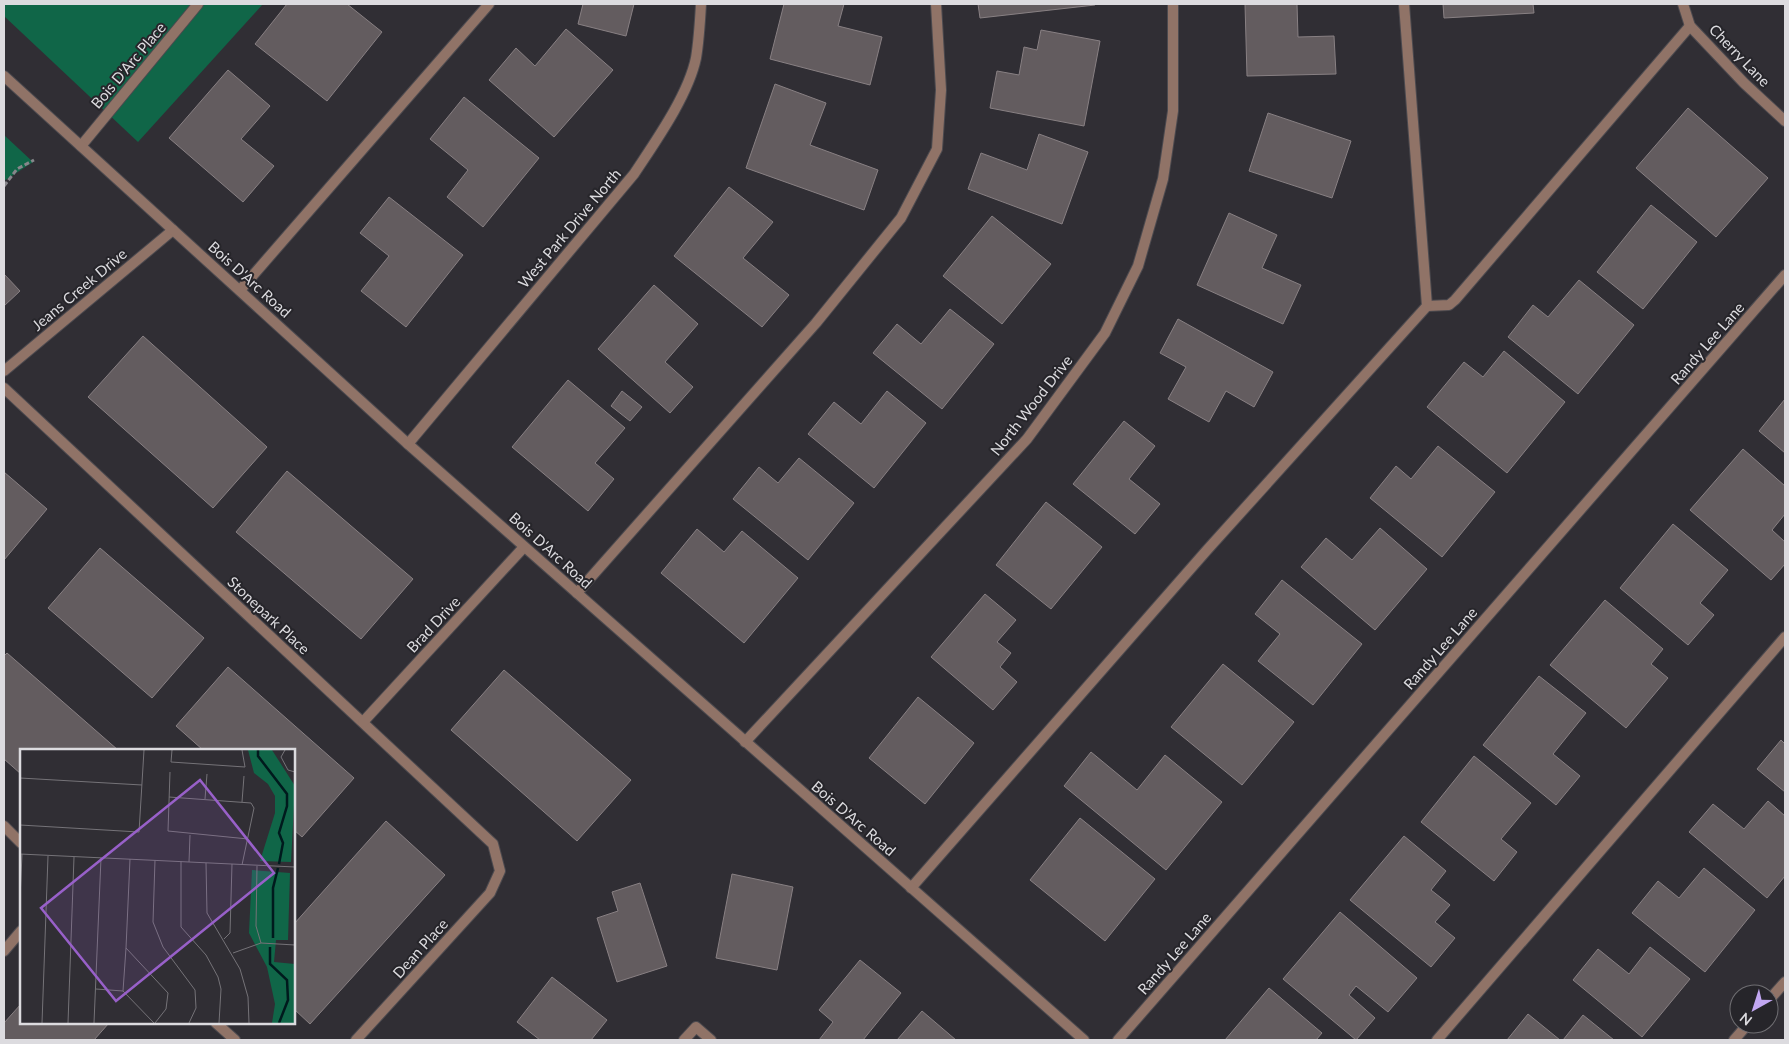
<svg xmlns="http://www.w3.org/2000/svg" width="1789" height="1044" font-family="Lato,sans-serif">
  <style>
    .forest { fill: #106648 }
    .building { fill: #635c5f; stroke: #888083 }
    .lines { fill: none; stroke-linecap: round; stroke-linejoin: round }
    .service-casing { stroke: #4c4a4f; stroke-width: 12 }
    .minor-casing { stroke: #4c4a4f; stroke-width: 12 }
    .tertiary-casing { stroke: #4c4a4f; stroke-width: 12 }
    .path { stroke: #87868b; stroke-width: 3; stroke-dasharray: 5 2.5; stroke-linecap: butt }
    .service { stroke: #907367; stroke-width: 10 }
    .minor { stroke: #907367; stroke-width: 10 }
    .tertiary { stroke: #907367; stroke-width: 10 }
    .labels { text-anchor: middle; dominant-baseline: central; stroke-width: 4; stroke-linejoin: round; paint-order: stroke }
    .street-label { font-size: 15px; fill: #dcdbdf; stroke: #26252a }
    .inset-river { fill: none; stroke: #001a1d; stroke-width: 2.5 }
    .inset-road { fill: none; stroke: #757378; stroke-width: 1 }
    .view { fill: #9860c9; fill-opacity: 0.15; stroke: #9860c9; stroke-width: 2.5 }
    .inset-edge { fill: none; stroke: #dcdbdf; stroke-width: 2.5 }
  </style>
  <rect width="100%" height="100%" fill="#302e34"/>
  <!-- forest -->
  <g class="forest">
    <polygon points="4,4 263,4 138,142 4,16"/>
    <polygon points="4,135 33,162 4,181"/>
  </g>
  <!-- building -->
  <g class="building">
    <polygon points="287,4 347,4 382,32 327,101 255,44"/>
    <polygon points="583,4 634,4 626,36 578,24"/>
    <polygon points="784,4 844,4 838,26 882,37 870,85 770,59"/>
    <polygon points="978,4 1095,4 1095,5 980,18"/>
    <polygon points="1245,4 1297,4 1298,37 1334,36 1336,74 1247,76"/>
    <polygon points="1443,4 1533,4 1534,13 1444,18"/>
    <polygon points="566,29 613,70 554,137 489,80 516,48 535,66"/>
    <polygon points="1041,30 1100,41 1084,126 990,108 997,71 1019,75 1024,47 1037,50"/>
    <polygon points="228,70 270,106 241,139 274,166 243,202 169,138"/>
    <polygon points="775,84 826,103 810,145 878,170 864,210 746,168"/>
    <polygon points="464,97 539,158 483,227 447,197 468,170 430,139"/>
    <polygon points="1688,108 1768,178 1716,237 1636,168"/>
    <polygon points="1268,113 1351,141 1332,198 1249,171"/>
    <polygon points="1039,134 1088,152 1062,224 968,189 981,153 1027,170"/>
    <polygon points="729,187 773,222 743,258 789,295 762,327 674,256"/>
    <polygon points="389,197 463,255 406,327 361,291 389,256 360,233"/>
    <polygon points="1651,205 1697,242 1643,309 1597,272"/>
    <polygon points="1229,213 1277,235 1262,268 1301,285 1283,324 1197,285"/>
    <polygon points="992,216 1051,264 1002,324 943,276"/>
    <polygon points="4,274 20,291 4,306"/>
    <polygon points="1579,280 1634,325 1578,394 1508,337 1533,305 1548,317"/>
    <polygon points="654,285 698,324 665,362 693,387 670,413 598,349"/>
    <polygon points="950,309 994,344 942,409 873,353 897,324 921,344"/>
    <polygon points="1178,319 1273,372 1254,407 1226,391 1209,422 1168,399 1186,367 1160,353"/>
    <polygon points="143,336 267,447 213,508 88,397"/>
    <polygon points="1504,351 1565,402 1507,473 1427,407 1464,362 1483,377"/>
    <polygon points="568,380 625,428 595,463 614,479 588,511 512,447"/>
    <polygon points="622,391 642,407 630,421 611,406"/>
    <polygon points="887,391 926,423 874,488 808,434 834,402 861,424"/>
    <polygon points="1785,399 1785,453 1759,431"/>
    <polygon points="1124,421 1155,446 1129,479 1160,504 1135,534 1073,484"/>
    <polygon points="1438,446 1495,492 1442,557 1370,498 1396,466 1411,479"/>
    <polygon points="1743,449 1785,486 1785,514 1772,530 1785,542 1785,564 1771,580 1690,510"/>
    <polygon points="799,458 854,503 808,560 733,499 759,467 778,483"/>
    <polygon points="287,471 413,579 361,639 236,532"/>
    <polygon points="4,472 47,509 4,560"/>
    <polygon points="1046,502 1102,547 1051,609 996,565"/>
    <polygon points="1673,524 1728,570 1700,603 1714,615 1688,645 1620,588"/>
    <polygon points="1380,528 1427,569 1375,630 1301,567 1326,538 1352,560"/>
    <polygon points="697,529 724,552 742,531 798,578 744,643 661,573"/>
    <polygon points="100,548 204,638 152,698 48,608"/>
    <polygon points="1282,580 1362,644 1313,705 1258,661 1280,634 1255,614"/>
    <polygon points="985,594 1016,620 997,642 1011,653 1000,667 1017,682 993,710 931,657"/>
    <polygon points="1605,600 1663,649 1651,664 1668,678 1626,728 1550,665"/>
    <polygon points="7,653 118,750 21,750 21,774 4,759 4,656"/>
    <polygon points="1223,664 1294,722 1242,785 1171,727"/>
    <polygon points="228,667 354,778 302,837 294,830 294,750 203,750 176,726"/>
    <polygon points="504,670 631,780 577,841 451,730"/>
    <polygon points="1539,676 1586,713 1553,754 1580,776 1556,805 1483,745"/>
    <polygon points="918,697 974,743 925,804 869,758"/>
    <polygon points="1781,740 1785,744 1785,792 1757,769"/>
    <polygon points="1091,752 1137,790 1165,755 1222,802 1166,870 1064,786"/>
    <polygon points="1474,756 1531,803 1501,839 1517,852 1494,881 1421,822"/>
    <polygon points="1768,801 1785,816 1785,876 1767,898 1689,832 1713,804 1744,829"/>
    <polygon points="1080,818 1155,879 1105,941 1030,880"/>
    <polygon points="386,821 445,875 310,1024 294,1009 294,924"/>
    <polygon points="1404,836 1446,871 1431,890 1450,905 1435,922 1455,938 1431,967 1350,900"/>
    <polygon points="1704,868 1755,910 1705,972 1632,913 1658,881 1679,898"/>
    <polygon points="732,874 793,887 777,970 716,958"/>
    <polygon points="640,883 667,966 617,982 597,918 618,911 612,892"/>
    <polygon points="1340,912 1417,978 1388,1012 1356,986 1349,995 1375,1018 1356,1040 1283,979"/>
    <polygon points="1650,947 1690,979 1642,1037 1573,980 1598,949 1629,974"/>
    <polygon points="860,960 901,993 863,1040 819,1040 833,1022 819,1010"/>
    <polygon points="552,977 607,1020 591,1040 540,1040 517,1022"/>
    <polygon points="1269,988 1322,1033 1316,1040 1225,1040"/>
    <polygon points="21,1004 21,1023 109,1023 94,1040 4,1040 4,1023"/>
    <polygon points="922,1011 956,1040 897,1040"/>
    <polygon points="1528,1014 1560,1040 1507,1040"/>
    <polygon points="1583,1015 1614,1040 1563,1040"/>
  </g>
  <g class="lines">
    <defs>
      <g id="service">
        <polyline points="241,289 489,4"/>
        <polyline points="1427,306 1449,305 1455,300 1690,26"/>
        <polyline points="577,593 816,323 901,218 937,149 941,90 936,4"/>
        <polyline points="911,888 1207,550 1427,306 1404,4"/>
        <polyline points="4,951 21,931"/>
        <polyline points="1437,1040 1785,637"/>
      </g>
      <g id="minor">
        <polyline points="1683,4 1690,26 1744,83 1785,121"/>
        <polyline points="81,146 198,4"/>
        <polyline points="4,371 173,230"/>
        <polyline points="4,388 493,844 500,871 490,893 356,1040"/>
        <path d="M408 444 634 174C655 142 688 96 696 58 699 40 700 22 701 4"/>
        <polyline points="363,722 524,547"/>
        <polyline points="745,742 1027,439 1105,333 1138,266 1163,179 1173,111 1173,4"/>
        <polyline points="4,826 21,843"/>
        <polyline points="1769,1000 1785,982"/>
        <polyline points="216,1023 235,1040"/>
        <polyline points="684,1040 696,1027 711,1040"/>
        <polyline points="1118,1040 1785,275"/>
        <polyline points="1734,1040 1748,1024"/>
      </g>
      <polyline id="tertiary" points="4,76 408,444 1084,1040"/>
    </defs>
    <!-- service casing -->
    <use href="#service" class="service-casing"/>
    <!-- minor casing -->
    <use href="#minor" class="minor-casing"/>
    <!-- tertiary casing -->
    <use href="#tertiary" class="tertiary-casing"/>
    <!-- path -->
    <polyline class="path" points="4,186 17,169 34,160"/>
    <!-- service -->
    <use href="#service" class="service"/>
    <!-- minor -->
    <use href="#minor" class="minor"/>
    <!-- tertiary -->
    <use href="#tertiary" class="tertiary"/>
  </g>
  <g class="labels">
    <!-- street labels -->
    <g class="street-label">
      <text transform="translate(1740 55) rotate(46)">Cherry Lane</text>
      <text transform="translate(128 65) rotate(-50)">Bois D'Arc Place</text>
      <text transform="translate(569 228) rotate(-50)">West Park Drive North</text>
      <text transform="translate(250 279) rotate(42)">Bois D'Arc Road</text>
      <text transform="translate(79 289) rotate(-40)">Jeans Creek Drive</text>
      <text transform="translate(1707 343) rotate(-49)">Randy Lee Lane</text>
      <text transform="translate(1031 405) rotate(-52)">North Wood Drive</text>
      <text transform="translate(551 550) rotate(42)">Bois D'Arc Road</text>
      <text transform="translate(269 615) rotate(43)">Stonepark Place</text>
      <text transform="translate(433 624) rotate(-47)">Brad Drive</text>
      <text transform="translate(1440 648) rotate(-49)">Randy Lee Lane</text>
      <text transform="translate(854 818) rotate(41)">Bois D'Arc Road</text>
      <text transform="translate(420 948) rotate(-48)">Dean Place</text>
      <text transform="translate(1174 953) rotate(-49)">Randy Lee Lane</text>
    </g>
  </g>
  <!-- overview -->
  <g transform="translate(20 749)">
    <rect width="275" height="275" fill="#302e34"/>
    <path d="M228 1H252L275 37 271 113 240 112 255 64V47L248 35 234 24ZM232 121 270 124 268 191H256L254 213 275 215V274H252L255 255 247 218 229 184Z" fill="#106648"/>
    <path class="inset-river" d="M238 1V7L267 45V57L259 84 263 94 259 115M253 189V139L258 119M250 198V215L267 231 268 251 259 274"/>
    <path class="inset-road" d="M152 1 151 13 225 18 222 1M265 1 261 8 268 21 275 23M150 23 148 82 228 90M0 29 122 36M149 48 231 54 234 59 222 116M185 50 187 25M222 53 224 27M0 76 119 83 124 1M0 105 275 118M110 110 106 199 148 244 146 260 135 274M135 111 133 173 143 198 175 241 176 259 169 274M161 112V178L186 206 198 228 201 240 199 274M169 113 170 86M186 114 187 164 220 220 228 248 229 274M237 117 236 177 241 194M0 150 2 105M204 190 210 184 212 115M213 204 241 194 275 196M76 240 103 242 134 274M103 242 106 199M22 274 28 107M48 274 54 108M74 274 81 109"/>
    <path class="view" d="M180 31 254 124 96 252 21 159Z"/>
    <rect width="275" height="275" class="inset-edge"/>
  </g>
  <!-- border -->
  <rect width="1789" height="1044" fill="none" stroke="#dcdbdf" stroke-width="10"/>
  <!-- north arrow -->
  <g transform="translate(1754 1009) rotate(219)"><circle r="24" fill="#26252a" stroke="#6f6e72"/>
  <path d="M0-4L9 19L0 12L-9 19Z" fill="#c2a7f2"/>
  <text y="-8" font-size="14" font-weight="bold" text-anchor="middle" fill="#dcdbdf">N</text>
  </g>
</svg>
